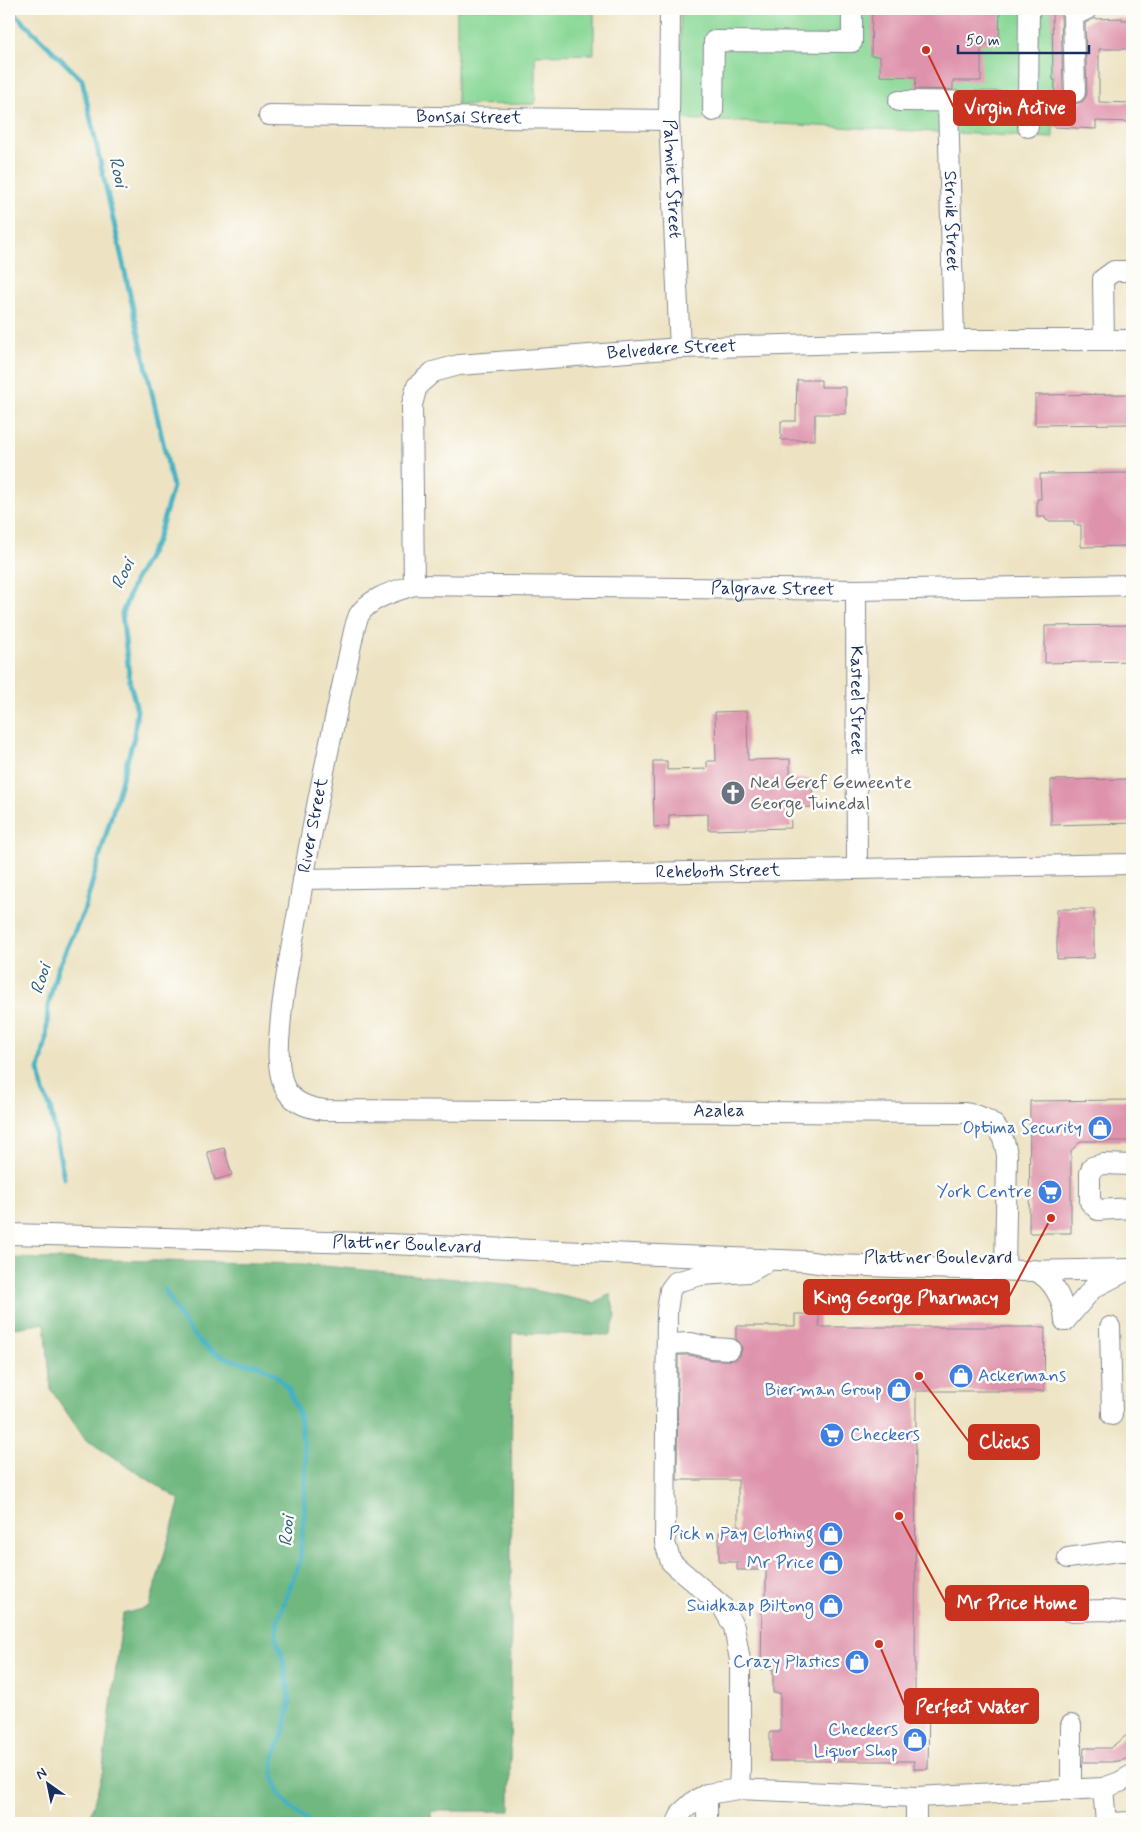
<svg xmlns="http://www.w3.org/2000/svg" width="1141" height="1832" font-family="Mynerve,sans-serif">
  <style>
    .green { fill: #8ad897; stroke: #52847a }
    .forest { fill: #6fb880; stroke: #45746f }
    .lines { fill: none; stroke-linecap: round; stroke-linejoin: round }
    .stream { stroke: #45b2c2; stroke-width: 5 }
    .building { fill: #de92ab }
    .minor-casing { stroke: #848990; stroke-width: 22 }
    .minor { stroke: #fff; stroke-width: 20 }
    .labels { text-anchor: middle; dominant-baseline: central; stroke-width: 5; stroke-linejoin: round; paint-order: stroke }
    .street-label { font-size: 18px; fill: #1b2f5e; stroke: #fdfcf7 }
    .worship-label { font-size: 18px; fill: #5b616d; stroke: #fdfcf7; text-anchor: start }
    .shop-label { font-size: 18px; fill: #366cbe; stroke: #fdfcf7; text-anchor: end }
    .water-label { font-size: 19px; font-style: italic; fill: #2a5d81; stroke: #fdfcf7 }
    .leader { fill: none; stroke: #c8321e; stroke-width: 2 }
    .callout-dot { fill: #c8321e; stroke: #fdfcf7; stroke-width: 2 }
    .callout { fill: #c8321e; stroke: #c8321e; stroke-width: 2 }
    .callout-label { font-size: 19px; text-anchor: middle; font-weight: bold; fill: #fff }
  </style>
  <rect width="100%" height="100%" fill="#fdfcf7"/>
  <filter id="ink" filterUnits="userSpaceOnUse"><feTurbulence type="fractalNoise" baseFrequency=".02" numOctaves="2"/><feDisplacementMap in="SourceGraphic" scale="10" xChannelSelector="R" yChannelSelector="G"/><feConvolveMatrix kernelMatrix="1 2 1 2 8 2 1 2 1" color-interpolation-filters="sRGB"/></filter>
  <filter id="wash" filterUnits="userSpaceOnUse"><feTurbulence type="fractalNoise" baseFrequency=".0096" numOctaves="4" result="noise"/><feDisplacementMap in="SourceGraphic" scale="20" xChannelSelector="R" yChannelSelector="G"/><feGaussianBlur stdDeviation="1.12" result="paint"/><feColorMatrix in="noise" values="0 0 0 0 0 0 0 0 0 0 0 0 0 0 0 0 0 1.4 0 .05"/><feComposite in="paint" operator="in"/></filter>
  <g filter="url(#wash)">
    <rect width="100%" height="100%" fill="#ede3c3"/>
    <!-- green -->
    <g class="green">
      <polygon points="457,9 594,9 594,54 535,55 535,104 457,105"/>
      <polygon points="680,9 1052,9 1053,138 682,119"/>
    </g>
    <!-- forest -->
    <polygon class="forest" points="9,1258 304,1264 505,1284 594,1303 610,1294 616,1316 610,1335 512,1333 510,1811 431,1811 431,1823 88,1823 102,1775 123,1614 149,1607 180,1500 85,1439 51,1390 45,1323 9,1329"/>
    <g class="lines">
      <!-- stream -->
      <g class="stream">
        <polyline points="10,9 82,80 173,487 157,541 134,582 122,614 130,683 137,710 134,737 84,911 57,970 48,1006 46,1041 39,1070 43,1092 50,1107 64,1178"/>
        <polyline points="164,1289 183,1322 199,1341 212,1352 235,1361 260,1366 273,1373 288,1388 299,1414 306,1461 304,1517 300,1560 278,1620 276,1637 282,1654 290,1703 284,1731 273,1760 273,1775 279,1793 287,1804 310,1823"/>
      </g>
    </g>
    <g id="blocks">
      <!-- building -->
      <g class="building">
        <polygon points="872,9 1000,9 999,44 981,44 981,81 953,81 953,90 915,89 916,77 880,76 880,56 871,56"/>
        <polygon points="1052,9 1064,9 1061,16 1063,92 1065,99 1070,103 1075,104 1082,102 1086,97 1087,92 1085,23 1093,19 1122,18 1122,20 1132,20 1132,49 1099,49 1099,102 1132,103 1132,122 1096,121 1096,129 1054,127 1055,80 1053,80"/>
        <polygon points="797,380 821,380 821,387 846,387 846,414 815,414 815,440 781,440 781,421 796,421"/>
        <polygon points="1132,394 1132,424 1035,425 1035,395"/>
        <polygon points="1132,473 1132,517 1130,518 1130,546 1081,547 1081,525 1074,525 1074,521 1048,521 1046,520 1045,517 1037,517 1037,499 1041,499 1040,474"/>
        <polygon points="1132,625 1132,661 1045,663 1045,626"/>
        <polygon points="747,711 748,760 790,759 790,779 812,779 813,807 790,808 791,828 708,830 708,814 669,815 669,826 654,827 653,761 667,761 667,770 707,769 707,761 716,761 715,712"/>
        <polygon points="1132,779 1132,823 1051,825 1051,780"/>
        <polygon points="1057,909 1094,909 1094,958 1057,959"/>
        <polygon points="1132,1100 1132,1141 1081,1141 1071,1151 1071,1233 1029,1233 1030,1101"/>
        <polygon points="224,1148 232,1175 215,1180 207,1152"/>
        <polygon points="795,1314 819,1314 819,1327 1045,1327 1044,1391 916,1391 915,1700 929,1700 928,1769 914,1769 914,1761 770,1761 770,1732 780,1732 780,1693 773,1693 773,1669 761,1669 762,1610 766,1610 766,1570 737,1570 737,1562 719,1562 719,1532 738,1532 738,1480 677,1480 678,1355 690,1355 711,1360 735,1360 740,1356 742,1349 740,1343 736,1339 736,1326 795,1326"/>
        <polygon points="1132,1731 1132,1754 1124,1760 1112,1762 1083,1762 1084,1748 1110,1748"/>
      </g>
    </g>
  </g>
  <g filter="url(#ink)">
    <use href="#blocks" fill-opacity="0" stroke="#848990" stroke-width="1"/>
    <g class="lines">
      <defs>
        <g id="minor">
          <path id="s1" d="M670 9 669 120 680 348"/>
          <polyline points="1075,92 1073,16 1087,9"/>
          <polyline points="899,101 1028,102 1029,9"/>
          <path id="s2" d="M948 102 954 340"/>
          <polyline points="713,111 714,41 852,42 852,9"/>
          <path id="s3" d="M269 115 669 120"/>
          <polyline points="1028,127 1028,102"/>
          <polyline points="1104,340 1103,279 1114,271 1132,271"/>
          <path id="s4" d="M414 585 412 405 417 386 433 372 459 365 680 348 954 340H1132"/>
          <path id="s5" d="M856 590 857 869"/>
          <path id="s6" d="M303 879 1132 864"/>
          <polyline points="1132,1165 1103,1164 1092,1167 1090,1173 1090,1202 1098,1210 1132,1208"/>
          <path id="s7" d="M9 1234 364 1243 804 1261 833 1265 1022 1271 1132 1269"/>
          <path id="s8" d="M1005 1270 1007 1155C1003 1127 990 1116 963 1113L324 1110C308 1108 291 1102 284 1086 277 1068 278 1048 280 1029 283 981 295 935 302 887 316 801 336 716 354 631 355 626 357 620 359 615 370 597 396 591 414 585L856 590 1132 585"/>
          <path d="M1034 1270C1053 1279 1064 1300 1065 1321"/>
          <polyline points="1065,1321 1093,1288 1126,1271"/>
          <polyline points="1110,1327 1112,1415"/>
          <polyline points="667,1344 691,1343 712,1348 730,1349"/>
          <polyline points="1068,1558 1118,1551 1132,1551"/>
          <polyline points="1069,1611 1106,1610 1132,1613"/>
          <polyline points="1071,1725 1071,1790"/>
          <polyline points="1103,1788 1106,1823"/>
          <polyline points="739,1789 740,1768 740,1660 734,1627 722,1606 671,1562 665,1543 667,1311 670,1290 676,1282 701,1275 749,1272 765,1263"/>
          <polyline points="677,1823 682,1812 694,1801 707,1794 739,1789 916,1797 1103,1788 1120,1782 1132,1775"/>
          <polyline points="707,1823 707,1794"/>
          <polyline points="916,1823 916,1797"/>
          <polyline points="1107,1823 1132,1822"/>
        </g>
      </defs>
      <!-- minor casing -->
      <use href="#minor" class="minor-casing"/>
      <!-- minor -->
      <use href="#minor" class="minor"/>
    </g>
  </g>
  <!-- icons -->
  <defs>
    <symbol id="church-disc" viewBox="-11 -11 22 22"><circle r="9.5" fill="#6b7280" stroke="#fdfcf7"/><path d="M-1.2-6h2.4v3.5h3.3v2.4h-3.3V6h-2.4V-.1h-3.3v-2.4h3.3Z" fill="#fff"/></symbol>
    <symbol id="shop-disc" viewBox="-11 -11 22 22"><circle r="9.5" fill="#3f7fe0" stroke="#fdfcf7"/><path d="M-5-2.5h2.3a2.7 3.5 0 0 1 5.4 0H5L5.5 6h-11ZM-1.5-2.5h3a1.5 2.3 0 0 0-3 0Z" fill="#fff"/></symbol>
    <symbol id="supermarket-disc" viewBox="-11 -11 22 22"><circle r="9.5" fill="#3f7fe0" stroke="#fdfcf7"/><path d="M-6-5.5h2.5l.6 2H6L4.5 2H-2.5L-4.4-4H-6ZM-1.5 3.2a1.3 1.3 0 1 0 .1 0ZM3 3.2a1.3 1.3 0 1 0 .1 0Z" fill="#fff"/></symbol>
  </defs>
  <g fill-rule="evenodd">
    <use href="#church-disc" x="719" y="779" width="28" height="28"/>
    <use href="#shop-disc" x="1086" y="1114" width="28" height="28"/>
    <use href="#supermarket-disc" x="1036" y="1178" width="28" height="28"/>
    <use href="#shop-disc" x="947" y="1362" width="28" height="28"/>
    <use href="#shop-disc" x="885" y="1376" width="28" height="28"/>
    <use href="#supermarket-disc" x="818" y="1421" width="28" height="28"/>
    <use href="#shop-disc" x="817" y="1520" width="28" height="28"/>
    <use href="#shop-disc" x="817" y="1549" width="28" height="28"/>
    <use href="#shop-disc" x="817" y="1592" width="28" height="28"/>
    <use href="#shop-disc" x="843" y="1648" width="28" height="28"/>
    <use href="#shop-disc" x="901" y="1726" width="28" height="28"/>
  </g>
  <g class="labels">
    <!-- street labels -->
    <g class="street-label">
      <text stroke="none"><textPath href="#s3" startOffset="200">Bonsai Street</textPath></text>
      <text stroke="none"><textPath href="#s1" startOffset="170">Palmiet Street</textPath></text>
      <text stroke="none"><textPath href="#s2" startOffset="119">Struik Street</textPath></text>
      <text stroke="none"><textPath href="#s4" startOffset="461">Belvedere Street</textPath></text>
      <text stroke="none"><textPath href="#s8" startOffset="1772">Palgrave Street</textPath></text>
      <text stroke="none"><textPath href="#s5" startOffset="110">Kasteel Street</textPath></text>
      <text stroke="none"><textPath href="#s8" startOffset="1134">River Street</textPath></text>
      <text stroke="none"><textPath href="#s6" startOffset="415">Reheboth Street</textPath></text>
      <text x="719" y="1111">Azalea</text>
      <text stroke="none"><textPath href="#s7" startOffset="398">Plattner Boulevard</textPath></text>
      <text x="938" y="1258">Plattner Boulevard</text>
    </g>
    <!-- worship labels -->
    <g class="worship-label">
      <text x="750" y="783">Ned Geref Gemeente<tspan x="750" dy="21">George Tuinedal</tspan></text>
    </g>
    <!-- shop labels -->
    <g class="shop-label">
      <text x="1082" y="1128">Optima Security</text>
      <text x="1032" y="1192">York Centre</text>
      <text x="978" y="1376" text-anchor="start">Ackermans</text>
      <text x="882" y="1390">Bierman Group</text>
      <text x="850" y="1435" text-anchor="start">Checkers</text>
      <text x="814" y="1534">Pick n Pay Clothing</text>
      <text x="814" y="1563">Mr Price</text>
      <text x="814" y="1606">Suidkaap Biltong</text>
      <text x="840" y="1662">Crazy Plastics</text>
      <text x="898" y="1730">Checkers<tspan x="898" dy="21">Liquor Shop</tspan></text>
    </g>
    <!-- water labels -->
    <g class="water-label">
      <text transform="translate(118 172) rotate(77)">Rooi</text>
      <text transform="translate(123 574) rotate(-65)">Rooi</text>
      <text transform="translate(41 979) rotate(-73)">Rooi</text>
      <text transform="translate(287 1531) rotate(-85)">Rooi</text>
    </g>
  </g>
  <!-- callouts -->
  <path class="leader" d="M926 50L954 108M1051 1218L1009 1297M919 1376L969 1442M899 1516L946 1603M879 1644L905 1706"/>
  <g class="callout-dot">
    <circle cx="926" cy="50" r="5"/>
    <circle cx="1051" cy="1218" r="5"/>
    <circle cx="919" cy="1376" r="5"/>
    <circle cx="899" cy="1516" r="5"/>
    <circle cx="879" cy="1644" r="5"/>
  </g>
  <g class="callout">
    <rect x="954" y="91" width="121" height="34" rx="5"/>
    <rect x="804" y="1280" width="205" height="34" rx="5"/>
    <rect x="969" y="1425" width="70" height="34" rx="5"/>
    <rect x="946" y="1586" width="142" height="34" rx="5"/>
    <rect x="905" y="1689" width="133" height="34" rx="5"/>
  </g>
  <g class="callout-label">
    <text x="1015" y="114">Virgin Active</text>
    <text x="906" y="1304">King George Pharmacy</text>
    <text x="1004" y="1448">Clicks</text>
    <text x="1017" y="1609">Mr Price Home</text>
    <text x="972" y="1713">Perfect Water</text>
  </g>
  <!-- margin -->
  <rect width="1141" height="1832" fill="none" stroke="#fdfcf7" stroke-width="30"/>
  <!-- north arrow -->
  <g transform="translate(48 1784) rotate(327)" stroke="#fdfcf7" stroke-width="4" paint-order="stroke">
  <path d="M0-4L9 19L0 12L-9 19Z" fill="#1b2f5e"/>
  <text y="-8" font-size="14" font-weight="bold" text-anchor="middle" fill="#1b2f5e">N</text>
  </g>
  <!-- scale -->
  <path d="M958 45v8h131v-8" fill="none" stroke="#1b2f5e" stroke-width="2.5"/>
  <text x="966" y="45" font-size="15" fill="#1b2f5e" stroke="#fdfcf7" stroke-width="4" paint-order="stroke">50 m</text>
</svg>
